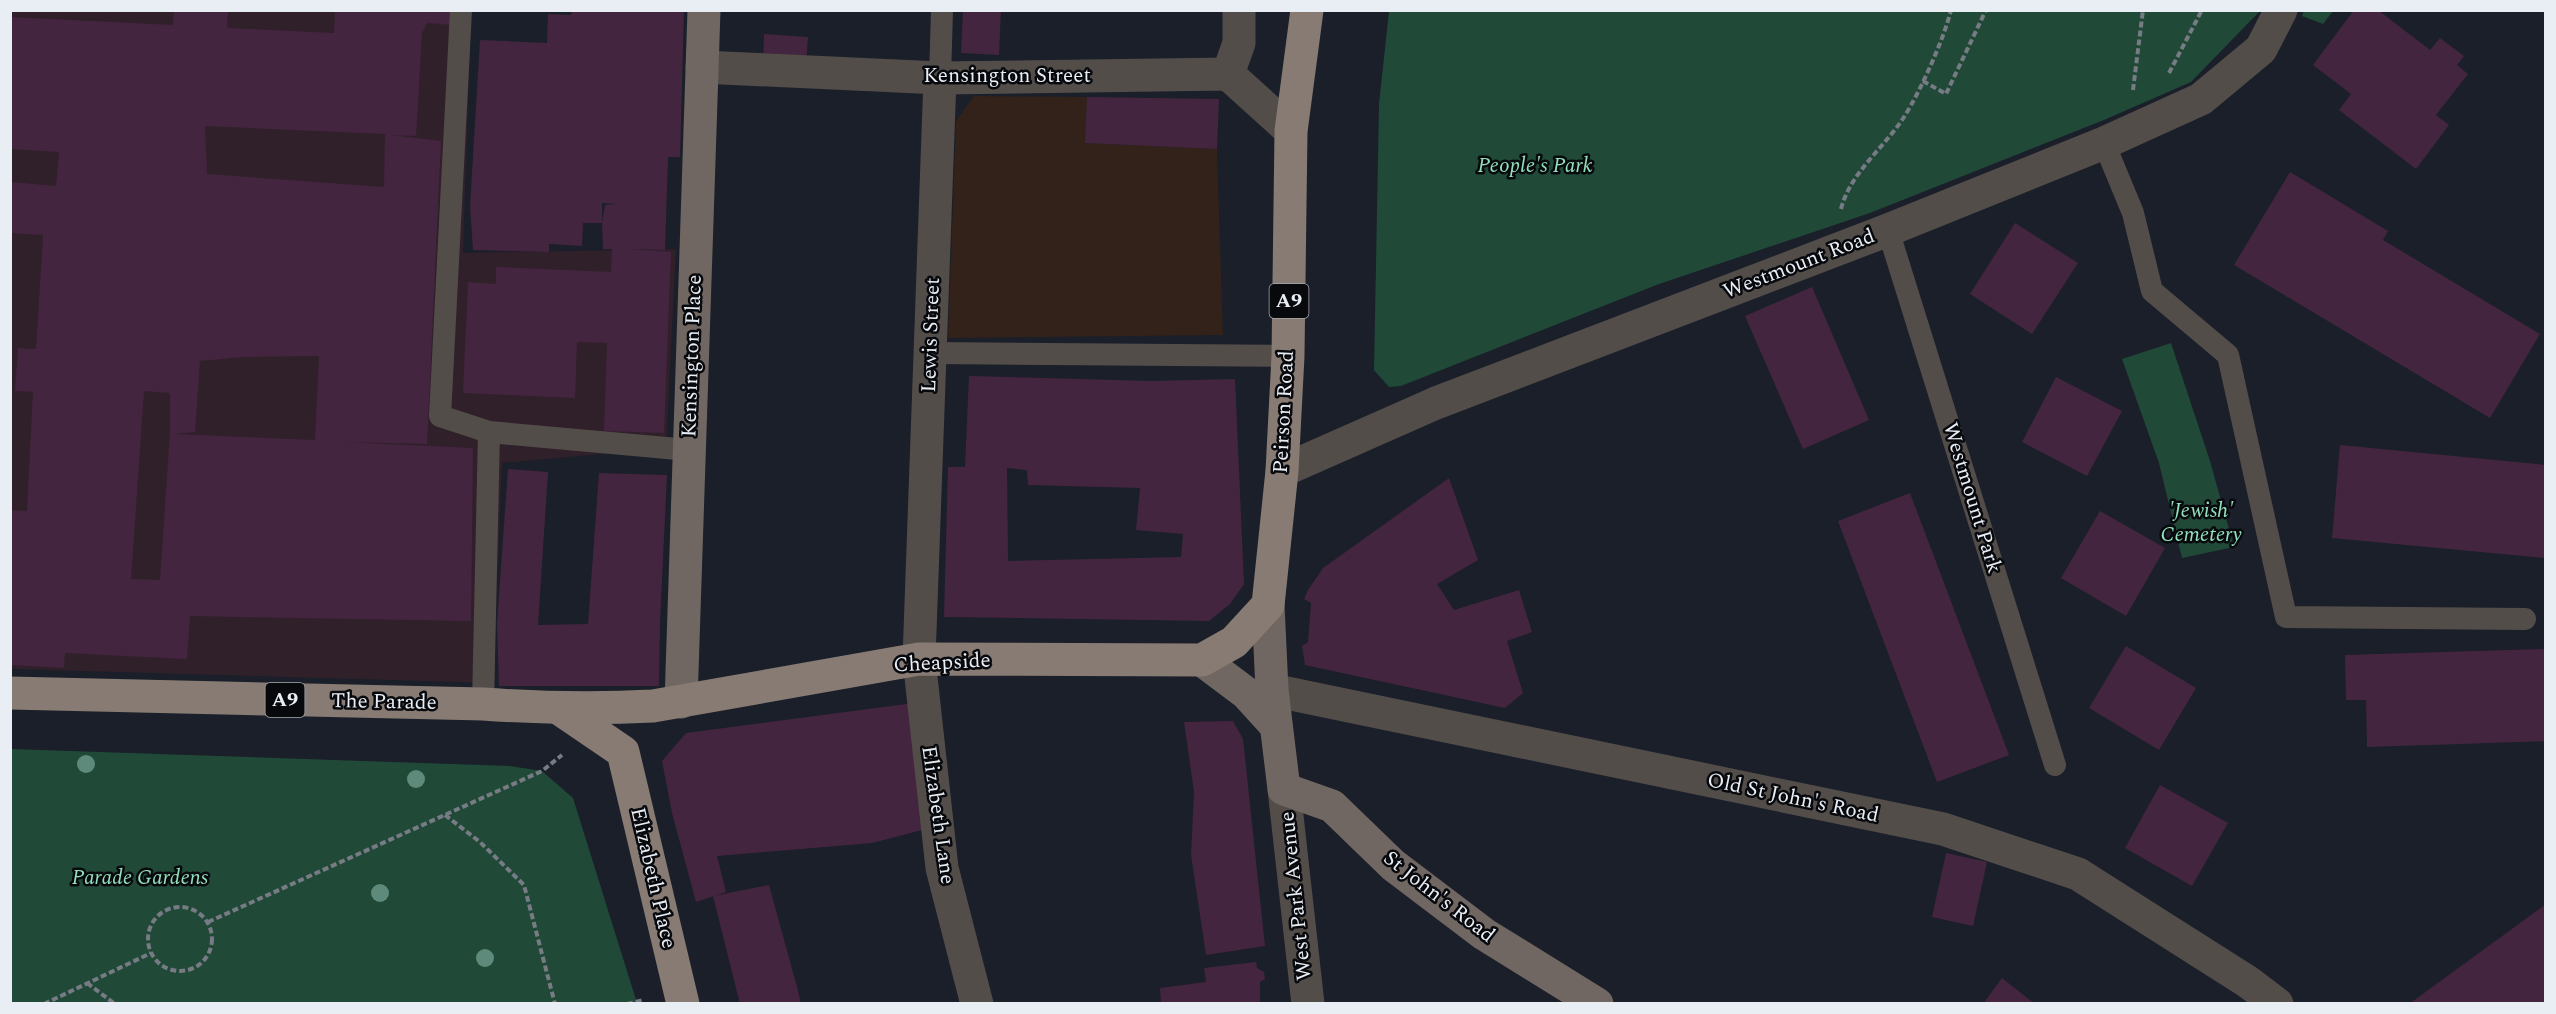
<svg xmlns="http://www.w3.org/2000/svg" width="2556" height="1014" font-family="Spectral,serif">
  <style>
    .industrial { fill: #322219 }
    .medical { fill: #30202a }
    .green { fill: #204938 }
    .building { fill: #44253f; fill-rule: evenodd }
    .lines { fill: none; stroke-linecap: round; stroke-linejoin: round }
    .path { stroke: #767b84; stroke-width: 4; stroke-dasharray: 6 3; stroke-linecap: butt }
    .service { stroke: #534d4a; stroke-width: 22 }
    .minor { stroke: #534d4a; stroke-width: 33 }
    .secondary { stroke: #706762; stroke-width: 33 }
    .primary { stroke: #877b74; stroke-width: 33 }
    .tree { fill: #5d8a7a }
    .labels { text-anchor: middle; dominant-baseline: central; stroke-width: 5; stroke-linejoin: round; paint-order: stroke }
    .shield { fill: #07090d; stroke: #a5a9af; stroke-width: 1.5 }
    .shield-label { font-size: 20px; font-weight: bold; fill: #e9edf4 }
    .street-label { font-size: 21px; fill: #e9edf4; stroke: #07090d }
    .park-label { font-size: 21px; font-style: italic; fill: #93e1bd; stroke: #07090d }
  </style>
  <rect width="100%" height="100%" fill="#1a1f29"/>
  <!-- industrial -->
  <polygon class="industrial" points="974,96 1087,97 1086,143 1217,149 1223,335 948,338 956,121"/>
  <!-- medical -->
  <polygon class="medical" points="11,11 471,11 463,253 676,249 666,448 502,463 493,683 11,669"/>
  <!-- green -->
  <g class="green">
    <polygon points="2304,10 2333,10 2333,11 2323,24 2302,16"/>
    <polygon points="1389,11 1389,10 2260,11 2191,82 2104,120 1870,213 1659,284 1401,386 1389,387 1374,370 1379,104"/>
    <polygon points="2171,343 2210,461 2234,547 2182,558 2159,463 2122,359"/>
    <polygon points="11,749 510,766 542,771 573,798 637,1003 11,1003"/>
  </g>
  <!-- building -->
  <g class="building">
    <path d="M174 10H228L227 28 334 33 335 10H454L453 25 427 23 422 33 416 136 391 135 441 141 427 444 343 442 473 448 471 621 190 616 187 659 65 653 64 668 10 665V510L27 511 33 392 15 391 18 348 36 349 43 235 10 233V182L56 186 59 152 10 149V17L173 25ZM205 126 385 134 384 187 207 174ZM319 356 315 440 174 434 195 432 200 361 243 357ZM144 391 170 393V433L160 580 131 579Z"/>
    <polygon points="572,10 684,10 680,157 668,157 665,250 631,249 671,252 664,433 604,431 607,343 577,342 575,398 463,393 468,282 496,284 496,267 611,272 612,249 603,249 602,223 605,205 616,204 602,203 602,223 583,223 582,246 549,244 549,252 473,250 470,206 480,40 547,43 548,14 571,15"/>
    <polygon points="963,10 1001,10 999,55 961,53"/>
    <polygon points="2354,10 2378,10 2430,50 2440,38 2464,56 2457,65 2468,74 2436,115 2449,125 2416,169 2339,110 2351,94 2313,65"/>
    <polygon points="764,34 808,37 806,65 763,63"/>
    <polygon points="1087,97 1219,99 1217,149 1085,143"/>
    <polygon points="2290,172 2388,231 2383,240 2540,334 2490,418 2234,265"/>
    <polygon points="2015,223 2078,263 2032,334 1970,294"/>
    <polygon points="1812,287 1869,420 1803,449 1745,316"/>
    <path d="M969 376 1151 381 1235 379 1244 584 1230 604 1209 621 944 617 948 467H965ZM1007 468 1027 470 1028 485 1140 488 1136 530 1183 534 1181 557 1008 561Z"/>
    <polygon points="2056,377 2122,411 2087,476 2022,442"/>
    <polygon points="2340,445 2546,465 2546,558 2332,538"/>
    <polygon points="508,469 548,472 538,625 588,624 599,473 667,475 660,622 659,686 499,686 497,623"/>
    <polygon points="1449,478 1478,560 1437,584 1454,610 1519,590 1532,632 1507,641 1523,693 1505,708 1305,665 1302,646 1308,642 1311,603 1304,599 1308,590 1323,568"/>
    <polygon points="1910,493 2009,755 1937,782 1838,521"/>
    <polygon points="2100,511 2165,548 2126,616 2061,578"/>
    <polygon points="2126,646 2196,688 2159,750 2089,708"/>
    <polygon points="2546,649 2546,741 2367,747 2366,700 2346,700 2345,655"/>
    <polygon points="914,703 930,828 872,843 717,856 726,892 696,902 672,813 662,761 686,733"/>
    <polygon points="1233,721 1243,739 1265,946 1206,955 1191,855 1194,792 1184,722"/>
    <polygon points="2160,785 2228,823 2192,886 2125,848"/>
    <polygon points="1946,853 1987,862 1973,926 1932,917"/>
    <polygon points="769,885 797,987 801,1004 740,1004 713,896"/>
    <polygon points="2546,904 2546,1004 2409,1004"/>
    <polygon points="1256,962 1257,968 1264,972 1265,979 1260,982 1260,1004 1161,1004 1160,988 1206,982 1204,968"/>
    <polygon points="2002,978 2035,1004 1983,1004"/>
  </g>
  <g class="lines">
    <!-- path -->
    <g class="path">
      <polyline points="2169,73 2202,10"/>
      <polyline points="1923,81 1946,94 1986,10"/>
      <polyline points="2133,90 2143,10"/>
      <path d="M1841 209C1850 173 1884 148 1904 117 1920 92 1944 39 1951 10"/>
      <polyline points="445,815 480,842 524,885 555,1004"/>
      <circle cx="180" cy="939" r="32"/>
      <polyline points="208,922 542,771 562,755"/>
      <polyline points="87,983 115,1004"/>
      <polyline points="44,1004 151,953"/>
      <polyline points="627,1004 644,1000"/>
    </g>
    <!-- service -->
    <g class="service">
      <polyline points="461,10 440,416 489,432 689,450"/>
      <polyline points="940,78 942,10"/>
      <polyline points="2104,143 2133,213 2152,291 2228,355 2286,617 2525,619"/>
      <polyline points="1888,230 2055,765"/>
      <polyline points="930,353 1288,356"/>
      <polyline points="483,704 489,432"/>
    </g>
    <!-- minor -->
    <g class="minor">
      <polyline points="702,67 940,78 1228,74 1291,131"/>
      <polyline points="1228,74 1239,43 1239,10"/>
      <polyline points="940,78 919,659 942,868 977,1004"/>
      <polyline points="1282,471 1436,403 1888,230 2104,143 2201,99 2261,49 2281,10"/>
      <polyline points="1272,690 1943,829 2078,874 2248,982 2277,1004"/>
      <polyline points="1284,789 1308,1004"/>
    </g>
    <!-- secondary -->
    <g class="secondary">
      <polyline points="1268,605 1272,690 1284,789 1332,806 1393,865 1484,934 1597,1004"/>
      <polyline points="1202,660 1246,693 1276,726"/>
      <polyline points="681,702 704,10"/>
    </g>
    <!-- primary -->
    <g class="primary">
      <path d="M10 693 483 704C540 708 596 709 653 706L919 659 1202 660 1234 642 1268 605 1282 471 1288 356 1291 131 1307 10"/>
      <polyline points="560,709 623,752 683,1004"/>
    </g>
  </g>
  <!-- trees -->
  <g class="tree">
    <circle cx="86" cy="764" r="9"/>
    <circle cx="416" cy="779" r="9"/>
    <circle cx="380" cy="893" r="9"/>
    <circle cx="485" cy="958" r="9"/>
  </g>
  <g class="labels">
    <!-- shield labels -->
    <g class="shield">
      <rect x="1269.5" y="284" width="39" height="34" rx="4.5"/>
      <rect x="265.5" y="683" width="39" height="34" rx="4.5"/>
    </g>
    <g class="shield-label">
      <text x="1289" y="301">A9</text>
      <text x="285" y="700">A9</text>
    </g>
    <!-- street labels -->
    <g class="street-label">
      <text x="1007" y="76">Kensington Street</text>
      <text transform="translate(1799 264) rotate(-21)">Westmount Road</text>
      <text transform="translate(931 335) rotate(-88)">Lewis Street</text>
      <text transform="translate(692 356) rotate(-88)">Kensington Place</text>
      <text transform="translate(1284 412) rotate(-87)">Peirson Road</text>
      <text transform="translate(1972 498) rotate(73)">Westmount Park</text>
      <text transform="translate(942 663) rotate(-3)">Cheapside</text>
      <text transform="translate(384 702) rotate(1)">The Parade</text>
      <text transform="translate(1793 798) rotate(12)">Old St John's Road</text>
      <text transform="translate(938 815) rotate(82)">Elizabeth Lane</text>
      <text transform="translate(653 878) rotate(77)">Elizabeth Place</text>
      <text transform="translate(1296 896) rotate(-96)">West Park Avenue</text>
      <text transform="translate(1439 897) rotate(38)">St John's Road</text>
    </g>
    <!-- park labels -->
    <g class="park-label">
      <text x="1535" y="166">People's Park</text>
      <text x="2201" y="511">'Jewish'<tspan x="2201" dy="24">Cemetery</tspan></text>
      <text x="140" y="878">Parade Gardens</text>
    </g>
  </g>
  <!-- border -->
  <rect width="2556" height="1014" fill="none" stroke="#e9edf4" stroke-width="24"/>
</svg>
